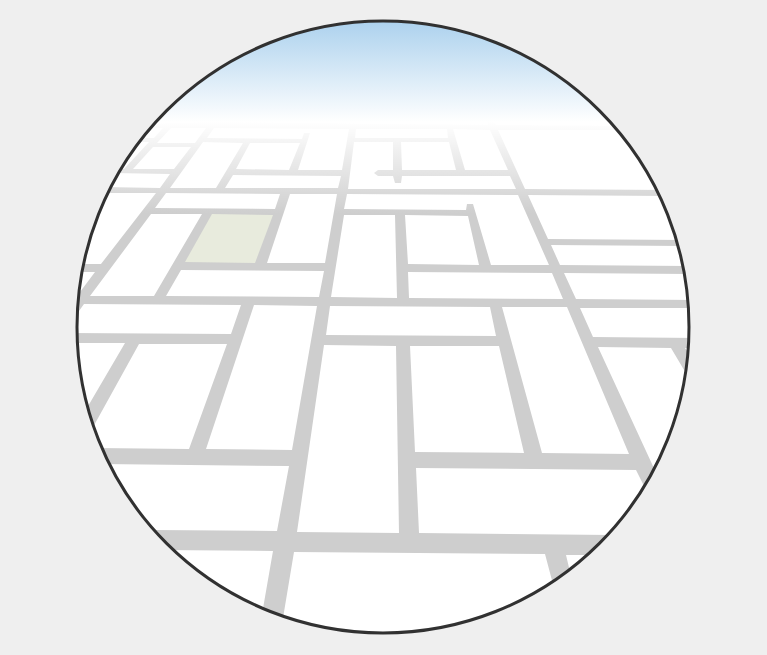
<svg xmlns="http://www.w3.org/2000/svg" width="767" height="655" font-family="'Asap Condensed',sans-serif">
  <style>
    .green { fill: #e8ebdd }
    .lines { fill: none; stroke-linecap: round; stroke-linejoin: round }
    .minor { fill: #cecece; fill-rule: evenodd }
    .rim { fill: none; stroke: #313131; stroke-width: 3 }
  </style>
  <rect width="100%" height="100%" fill="#fff"/>
  <!-- green -->
  <polygon class="green" points="211,212 276,213 257,266 181,265"/>
  <g class="lines">
    <!-- minor -->
    <g class="minor">
      <path d="M211 122 488 125V122H494L496 125 623 126 625 130H498L525 189 666 190 669 196 528 195 548 239 683 240 684 246 551 245 560 265 688 266 689 274 564 273 576 299 695 300 696 308H580L593 337 698 338 696 348H685L694 361 691 376 687 375 671 348 598 347 658 477 647 492 636 470 416 468 419 533 612 535 617 537 603 555H566L571 576 554 588 545 554 294 552 282 624 261 620 273 551 158 550 146 532 152 530 277 531 289 466 101 464 91 450 96 448 189 449 227 344H139L92 429 87 431 84 413 125 343H70L68 333 231 334 241 305 84 304 74 318 68 319 73 296H77L95 272H78L79 264H101L156 193H109L94 209 90 210 103 187 160 188 170 174 113 173 116 168 124 169 149 142H134L136 138H154L163 128H143L146 124ZM171 128H206L195 143H157ZM214 128 349 129 342 170H298L310 133H304L302 139 207 138ZM356 129H447L448 138H355ZM453 129 490 130 508 170H465ZM203 142 243 143 216 188H170ZM354 142H393V170H378L374 173 378 176H393L395 183H401L402 176H510L516 189H348ZM401 142H449L456 170H402ZM250 143H300L289 170 236 169ZM153 147H191L174 169H133ZM233 175 341 176 338 188H225ZM166 193 280 194 275 209 155 208ZM290 194H337L325 263H267ZM347 194 518 195 549 265H491L473 204H467L466 210 344 209ZM151 214H202L154 296H90ZM212 214 273 215 255 263 185 262ZM344 215H395L397 298 331 297ZM405 215 468 216 479 265 408 264ZM181 270 324 271 319 297 166 296ZM408 272 552 273 563 299 409 298ZM254 305 317 306 292 450 206 449ZM330 306 490 307 496 336 326 335ZM502 307H567L629 454 542 453ZM324 345 396 346 399 533 297 532ZM410 346H499L524 453 415 452Z"/>
      <polygon points="381,632 393,636 396,642 383,644 370,642 373,636"/>
    </g>
  </g>
  <!-- sky -->
  <linearGradient id="sky" x2="0" y2="1"><stop stop-color="#9bc8ea"/><stop offset="0.57" stop-color="#fff"/><stop offset="1" stop-color="#fff" stop-opacity="0"/></linearGradient>
  <rect width="767" height="214" fill="url(#sky)"/>
  <!-- crop -->
  <path d="M0 0H767V655H0ZM77 327a306 306 0 1 1 612 0a306 306 0 1 1-612 0Z" fill="#efefef" fill-rule="evenodd"/>
  <path class="rim" d="M77 327a306 306 0 1 1 612 0a306 306 0 1 1-612 0Z"/>
</svg>
